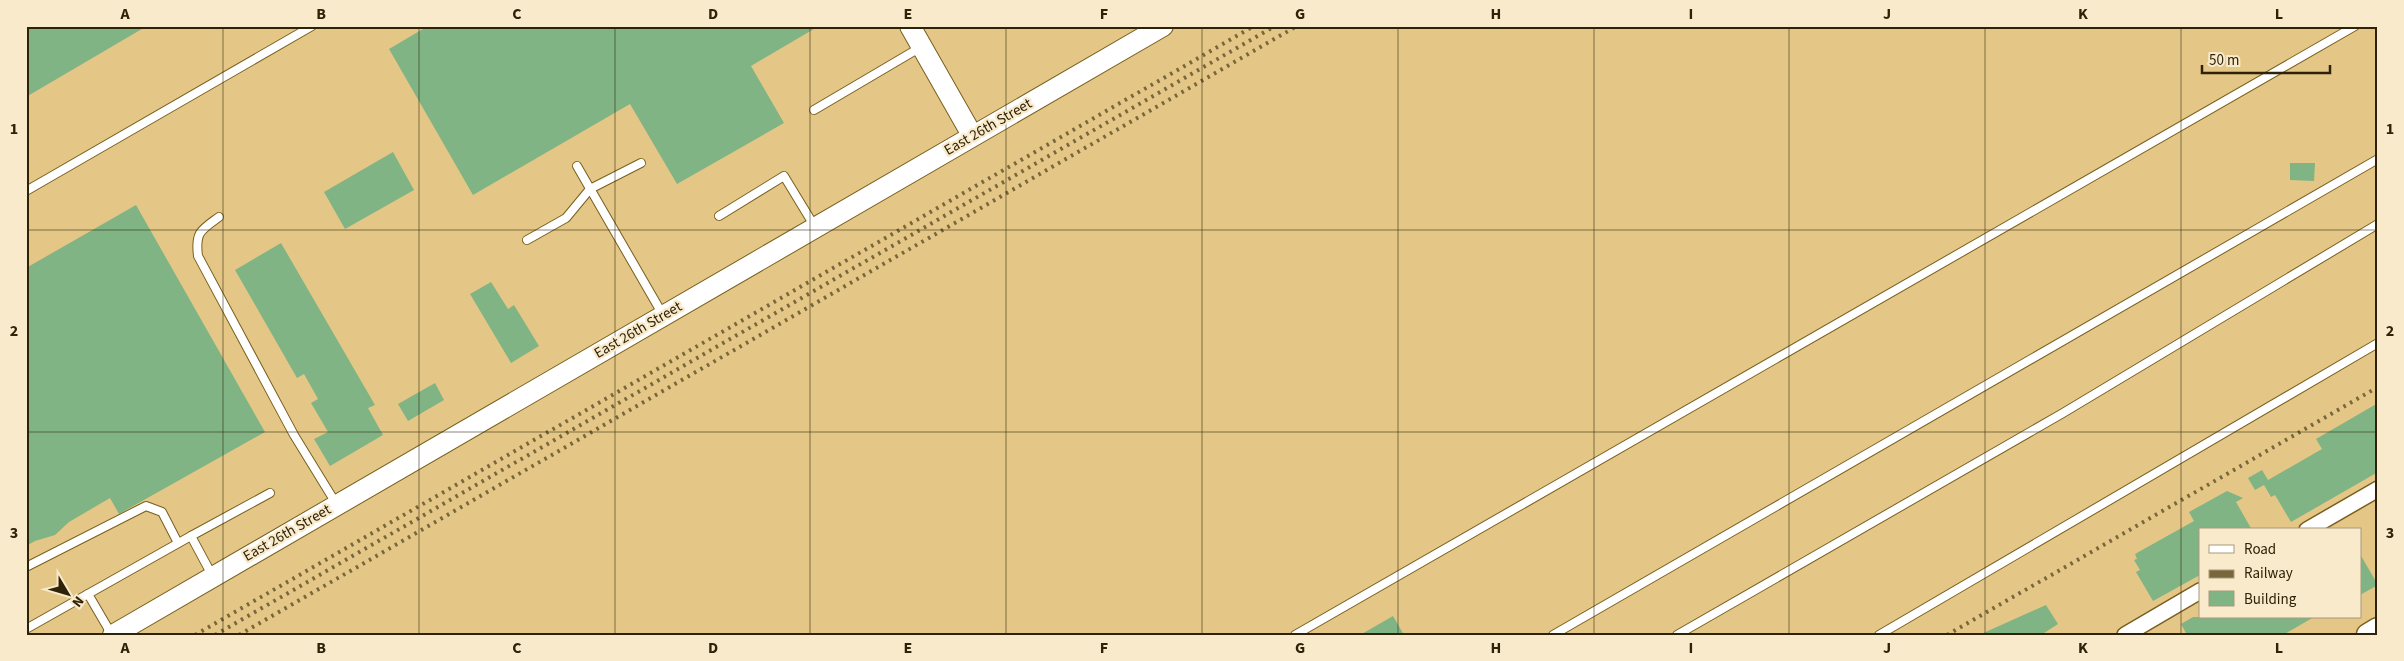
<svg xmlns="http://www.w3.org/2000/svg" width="2404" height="661" font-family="'Source Sans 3',sans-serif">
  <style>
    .building { fill: #80b484 }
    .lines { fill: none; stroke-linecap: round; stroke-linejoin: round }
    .lane-casing { stroke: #795f1d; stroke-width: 10 }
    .street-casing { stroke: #795f1d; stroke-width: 18 }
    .secondary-casing { stroke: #795f1d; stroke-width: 22 }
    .primary-casing { stroke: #795f1d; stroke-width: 25 }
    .lane { stroke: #fff; stroke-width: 8 }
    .street { stroke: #fff; stroke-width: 15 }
    .secondary { stroke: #fff; stroke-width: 20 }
    .primary { stroke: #fff; stroke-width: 22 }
    .rail { stroke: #78663c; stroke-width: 4; stroke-dasharray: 2.5 5; stroke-linecap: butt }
    .grid { fill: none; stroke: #2e2308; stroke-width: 1; stroke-opacity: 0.55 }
    .labels { text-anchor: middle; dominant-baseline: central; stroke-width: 4.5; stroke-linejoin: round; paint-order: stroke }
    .street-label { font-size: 15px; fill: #2e2308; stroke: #f8eaca }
    .neatline { fill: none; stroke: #2e2308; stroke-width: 2 }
    .grid-label { font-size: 16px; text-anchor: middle; font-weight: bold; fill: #2e2308 }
  </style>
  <rect width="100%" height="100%" fill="#e4c786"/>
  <!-- building -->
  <g class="building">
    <polygon points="26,26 147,26 26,97"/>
    <polygon points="428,26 819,26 751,66 784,123 677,184 630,104 473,195 389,49"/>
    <polygon points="393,152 414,190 345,229 324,192"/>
    <polygon points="2290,163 2315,163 2314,181 2290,180"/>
    <polygon points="136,205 265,432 119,514 110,498 69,522 55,535 35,541 26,546 26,268"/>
    <polygon points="281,243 375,405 368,408 383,435 330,466 314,439 328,432 311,403 318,399 304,374 297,378 235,270"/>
    <polygon points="491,282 508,309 514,305 539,346 511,363 470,294"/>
    <polygon points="435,383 444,400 408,421 398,404"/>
    <polygon points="2378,403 2378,472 2291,522 2275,495 2271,497 2264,485 2255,490 2248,478 2262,470 2268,480 2322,449 2316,439"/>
    <polygon points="2227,491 2243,498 2236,502 2252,530 2200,530 2200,575 2153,601 2136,572 2140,570 2134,560 2137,559 2135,554 2194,521 2189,512"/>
    <polygon points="2360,554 2378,585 2360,595"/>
    <polygon points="2046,605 2058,624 2041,635 1979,635"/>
    <polygon points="1393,616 1404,635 1360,635"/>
    <polygon points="2193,617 2314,617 2283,635 2187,635 2181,624"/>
  </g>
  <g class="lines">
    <defs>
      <g id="lane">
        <polyline points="814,110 921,47"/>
        <polyline points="577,166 663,315"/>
        <polyline points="26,191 312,26"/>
        <polyline points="719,216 784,176 815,227"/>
        <path d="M219 217C201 230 195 232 198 256L294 435 337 505"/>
        <polyline points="527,240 566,218 590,189 641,163"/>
        <polyline points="26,567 146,506 162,512 178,543"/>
        <polyline points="213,577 191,536 270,493"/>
        <polyline points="26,629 88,594"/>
        <polyline points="112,635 88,594 191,536"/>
        <polyline points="1295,635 2355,26"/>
        <polyline points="1553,635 2378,159"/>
        <polyline points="1677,635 2063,413 2378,224"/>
        <polyline points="1879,635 2378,343"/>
      </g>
      <g id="street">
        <polyline points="2307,530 2378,489"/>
        <polyline points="2125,635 2200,591"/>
      </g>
      <g id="secondary">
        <polyline points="910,26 972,135"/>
        <polyline points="113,635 1163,26"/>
      </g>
      <polyline id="primary" points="2368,635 2378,629"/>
    </defs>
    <!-- lane casing -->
    <use href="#lane" class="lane-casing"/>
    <!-- street casing -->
    <use href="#street" class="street-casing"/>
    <!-- secondary casing -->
    <use href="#secondary" class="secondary-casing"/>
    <!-- primary casing -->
    <use href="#primary" class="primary-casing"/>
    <!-- lane -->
    <use href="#lane" class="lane"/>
    <!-- street -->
    <use href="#street" class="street"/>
    <!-- secondary -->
    <use href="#secondary" class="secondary"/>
    <!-- primary -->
    <use href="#primary" class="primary"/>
    <!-- rail -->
    <g class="rail">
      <polyline points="195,635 1254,26"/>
      <polyline points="215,635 1275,26"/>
      <polyline points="239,635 1297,26"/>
      <polyline points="1947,635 2378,387"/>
    </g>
  </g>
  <!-- grid -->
  <path class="grid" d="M223 26V635M419 26V635M615 26V635M810 26V635M1006 26V635M1202 26V635M1398 26V635M1594 26V635M1789 26V635M1985 26V635M2181 26V635M26 230H2378M26 432H2378"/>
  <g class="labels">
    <!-- street labels -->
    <g class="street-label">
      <text transform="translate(988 127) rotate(-30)">East 26th Street</text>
      <text transform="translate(638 330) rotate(-30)">East 26th Street</text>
      <text transform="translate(287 533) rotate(-30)">East 26th Street</text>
    </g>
  </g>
  <!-- border -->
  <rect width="2404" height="661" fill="none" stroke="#f8eaca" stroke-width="55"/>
  <!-- legend -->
  <rect x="2199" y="528" width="162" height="90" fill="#f8eaca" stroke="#a79a7c"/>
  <rect x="2209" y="545" width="25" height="8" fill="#ffffff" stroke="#a79a7c"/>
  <text x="2244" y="554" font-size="15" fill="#2e2308">Road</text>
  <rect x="2209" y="570" width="25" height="8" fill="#78663c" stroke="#a79a7c"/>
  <text x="2244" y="578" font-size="15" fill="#2e2308">Railway</text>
  <rect x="2209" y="591" width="25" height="15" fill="#80b484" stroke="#a79a7c"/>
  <text x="2244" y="604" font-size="15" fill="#2e2308">Building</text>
  <!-- north arrow -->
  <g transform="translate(68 594) rotate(128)" stroke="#f8eaca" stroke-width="4" paint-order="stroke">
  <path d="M0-4L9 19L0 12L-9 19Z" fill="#2e2308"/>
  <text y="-8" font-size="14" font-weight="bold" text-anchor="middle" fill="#2e2308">N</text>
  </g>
  <!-- scale -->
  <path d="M2202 65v8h128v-8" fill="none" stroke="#2e2308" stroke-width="2.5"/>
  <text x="2209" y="65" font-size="15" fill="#2e2308" stroke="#f8eaca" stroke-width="4" paint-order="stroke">50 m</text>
  <rect x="28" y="28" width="2348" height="606" class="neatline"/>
  <g class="grid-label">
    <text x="125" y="19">A</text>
    <text x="321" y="19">B</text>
    <text x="517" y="19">C</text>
    <text x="713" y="19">D</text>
    <text x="908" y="19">E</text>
    <text x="1104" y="19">F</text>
    <text x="1300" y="19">G</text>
    <text x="1496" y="19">H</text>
    <text x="1691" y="19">I</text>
    <text x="1887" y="19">J</text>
    <text x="2083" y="19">K</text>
    <text x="2279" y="19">L</text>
    <text x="14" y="134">1</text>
    <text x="2390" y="134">1</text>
    <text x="14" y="336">2</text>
    <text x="2390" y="336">2</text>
    <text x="14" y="538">3</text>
    <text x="2390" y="538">3</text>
    <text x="125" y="653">A</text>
    <text x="321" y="653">B</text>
    <text x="517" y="653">C</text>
    <text x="713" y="653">D</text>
    <text x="908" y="653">E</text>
    <text x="1104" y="653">F</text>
    <text x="1300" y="653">G</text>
    <text x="1496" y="653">H</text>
    <text x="1691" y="653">I</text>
    <text x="1887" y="653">J</text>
    <text x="2083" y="653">K</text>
    <text x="2279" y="653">L</text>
  </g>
</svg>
